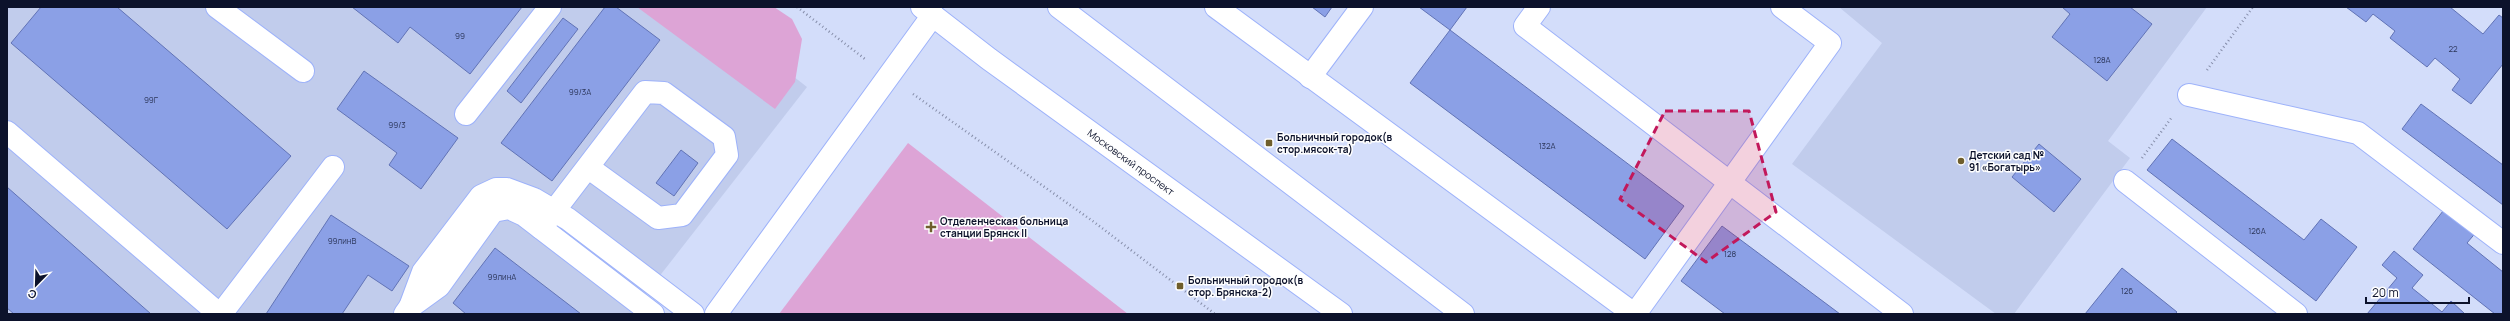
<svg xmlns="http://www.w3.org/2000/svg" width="2510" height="321" font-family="Manrope,sans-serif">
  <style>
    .built { fill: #c1ccec }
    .green { fill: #dda4d6 }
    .building { fill: #8ba0e6; stroke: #6173b6 }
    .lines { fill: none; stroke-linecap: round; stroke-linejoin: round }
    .minor-casing { stroke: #9db2fa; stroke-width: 24 }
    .major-casing { stroke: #9db2fa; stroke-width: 24 }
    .path { stroke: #868eaa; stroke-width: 2.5; stroke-dasharray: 1 3; stroke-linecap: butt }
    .minor { stroke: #fff; stroke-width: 22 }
    .major { stroke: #fff; stroke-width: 22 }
    .marked { fill: #c2185b; fill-opacity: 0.2; stroke: #c2185b; stroke-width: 3; stroke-dasharray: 8 5; stroke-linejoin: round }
    .poi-dot { fill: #6f5e2c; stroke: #fefefe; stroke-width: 1.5 }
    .labels { text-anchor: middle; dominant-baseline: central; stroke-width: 3; stroke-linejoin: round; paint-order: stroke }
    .number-label { font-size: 8px; fill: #2c365a }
    .poi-label { font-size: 10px; font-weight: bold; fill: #0c122b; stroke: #fefefe; text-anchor: start }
    .street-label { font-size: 10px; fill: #0c122b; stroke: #fefefe }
  </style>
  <rect width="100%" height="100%" fill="#d3ddfa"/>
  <!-- built -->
  <g class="built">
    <polygon points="7,7 704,7 807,87 630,314 7,314"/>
    <polygon points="1839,7 2207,7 2108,141 2130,158 2014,314 1996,314 1792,164 1882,43"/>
  </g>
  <!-- green -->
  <g class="green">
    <polygon points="637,7 774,7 792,19 802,39 795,82 775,109"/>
    <polygon points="908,143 1128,314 779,314"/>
  </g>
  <!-- building -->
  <g class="building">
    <polygon points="41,7 117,7 291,156 227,229 11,43"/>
    <polygon points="352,7 522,7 470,74 410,27 398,43"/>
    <polygon points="605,7 616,7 660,40 552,181 501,143"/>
    <polygon points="1312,7 1332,7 1325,17"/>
    <polygon points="1419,7 1467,7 1450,30"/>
    <polygon points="2062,7 2130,7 2152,24 2107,81 2052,37 2070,14"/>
    <polygon points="2346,7 2450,7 2483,34 2499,15 2503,18 2503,64 2471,104 2452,90 2460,79 2435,58 2427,67 2390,38 2395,31 2373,14 2366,22"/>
    <polygon points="563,18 578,29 521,103 507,91"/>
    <polygon points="1450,30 1684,206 1645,259 1410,83"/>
    <polygon points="364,71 458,138 421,189 389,165 397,153 337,109"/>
    <polygon points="2421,104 2503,165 2503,205 2402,129"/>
    <polygon points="2172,139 2304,240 2321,219 2357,247 2316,301 2147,170"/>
    <polygon points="2039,144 2081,179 2054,212 2012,177"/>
    <polygon points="681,150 698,163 674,196 656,183"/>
    <polygon points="7,187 151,314 14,314 7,308"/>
    <polygon points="2447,206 2478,230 2467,243 2503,272 2503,314 2495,314 2413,249"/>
    <polygon points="331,215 409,266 392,291 368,275 342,314 266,314"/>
    <polygon points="1722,226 1840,314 1725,314 1681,281"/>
    <polygon points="495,248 581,314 466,314 453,303"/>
    <polygon points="2394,251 2423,275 2412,288 2442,312 2451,301 2465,314 2367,314 2397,278 2382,265"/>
    <polygon points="2122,268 2177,312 2175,314 2085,314"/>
  </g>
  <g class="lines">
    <defs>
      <g id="minor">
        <polyline points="217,7 303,71"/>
        <polyline points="1216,7 1634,314"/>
        <polyline points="1539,7 1525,26 1902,314"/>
        <polyline points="1310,77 1362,7"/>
        <polyline points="2189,95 2358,133 2503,243"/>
        <polyline points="466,114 550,7"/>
        <polyline points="7,132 219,314"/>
        <polyline points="2125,181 2296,314"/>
        <polyline points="541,228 645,92 664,93 724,137 727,155 682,215 658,218 589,168"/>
        <polyline points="410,307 439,286 493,211 509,208 524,215 653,314"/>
        <polyline points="221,314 333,167"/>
        <polyline points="405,314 410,307 423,272 481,196 496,189 507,189 534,199 568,219 693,314"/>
        <polyline points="716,314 933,15"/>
        <polyline points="1635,314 1830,43 1782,7"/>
      </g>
      <g id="major">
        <polyline points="922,7 989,59 1341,314"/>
        <polyline points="1059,7 1463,314"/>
      </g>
    </defs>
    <!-- minor casing -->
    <use href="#minor" class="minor-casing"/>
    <!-- major casing -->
    <use href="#major" class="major-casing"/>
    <!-- path -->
    <g class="path">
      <polyline points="797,7 865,59"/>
      <polyline points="2207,70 2253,7"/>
      <polyline points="913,94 1094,222 1215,314"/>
      <polyline points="2142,158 2172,117"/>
    </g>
    <!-- minor -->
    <use href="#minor" class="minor"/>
    <!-- major -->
    <use href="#major" class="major"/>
  </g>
  <!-- marked area -->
  <path class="marked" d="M1665 111H1749L1776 212 1706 262 1620 199Z"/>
  <!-- markers -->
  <g class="poi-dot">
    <rect x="1265" y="139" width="8" height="8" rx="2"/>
    <circle cx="1961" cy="161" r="4"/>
    <path d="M929 221h4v4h4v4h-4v4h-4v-4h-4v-4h4z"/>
    <rect x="1176" y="282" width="8" height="8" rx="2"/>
  </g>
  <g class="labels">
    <!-- number labels -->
    <g class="number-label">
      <text x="460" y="35">99</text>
      <text x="2453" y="48">22</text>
      <text x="2102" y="59">128А</text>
      <text x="580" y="91">99/3А</text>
      <text x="151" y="99">99Г</text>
      <text x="397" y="124">99/3</text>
      <text x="1547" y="145">132А</text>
      <text x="2257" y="230">126А</text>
      <text x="342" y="240">99линВ</text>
      <text x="1730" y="253">128</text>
      <text x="502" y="276">99линА</text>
      <text x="2127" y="290">126</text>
    </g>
    <!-- poi labels -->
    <g class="poi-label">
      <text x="1277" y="137">Больничный городок(в<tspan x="1277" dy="12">стор.мясок-та)</tspan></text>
      <text x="1969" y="155">Детский сад №<tspan x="1969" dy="12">91 «Богатырь»</tspan></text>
      <text x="940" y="221">Отделенческая больница<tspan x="940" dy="12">станции Брянск II</tspan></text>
      <text x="1188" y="280">Больничный городок(в<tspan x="1188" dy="12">стор. Брянска-2)</tspan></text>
    </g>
    <!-- street labels -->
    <g class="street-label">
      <text transform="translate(1131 162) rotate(36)">Московский проспект</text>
    </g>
  </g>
  <!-- border -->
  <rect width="2510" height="321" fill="none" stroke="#0c122b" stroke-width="16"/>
  <!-- north arrow -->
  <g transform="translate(36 285) rotate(203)" stroke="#fefefe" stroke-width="3" paint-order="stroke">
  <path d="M0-3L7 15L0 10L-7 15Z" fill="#0c122b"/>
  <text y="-6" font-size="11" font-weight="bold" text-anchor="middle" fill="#0c122b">С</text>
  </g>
  <!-- scale -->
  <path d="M2366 297v6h103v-6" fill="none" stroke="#0c122b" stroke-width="2"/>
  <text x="2372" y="297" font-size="12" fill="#0c122b" stroke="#fefefe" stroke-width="3" paint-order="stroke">20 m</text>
</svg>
